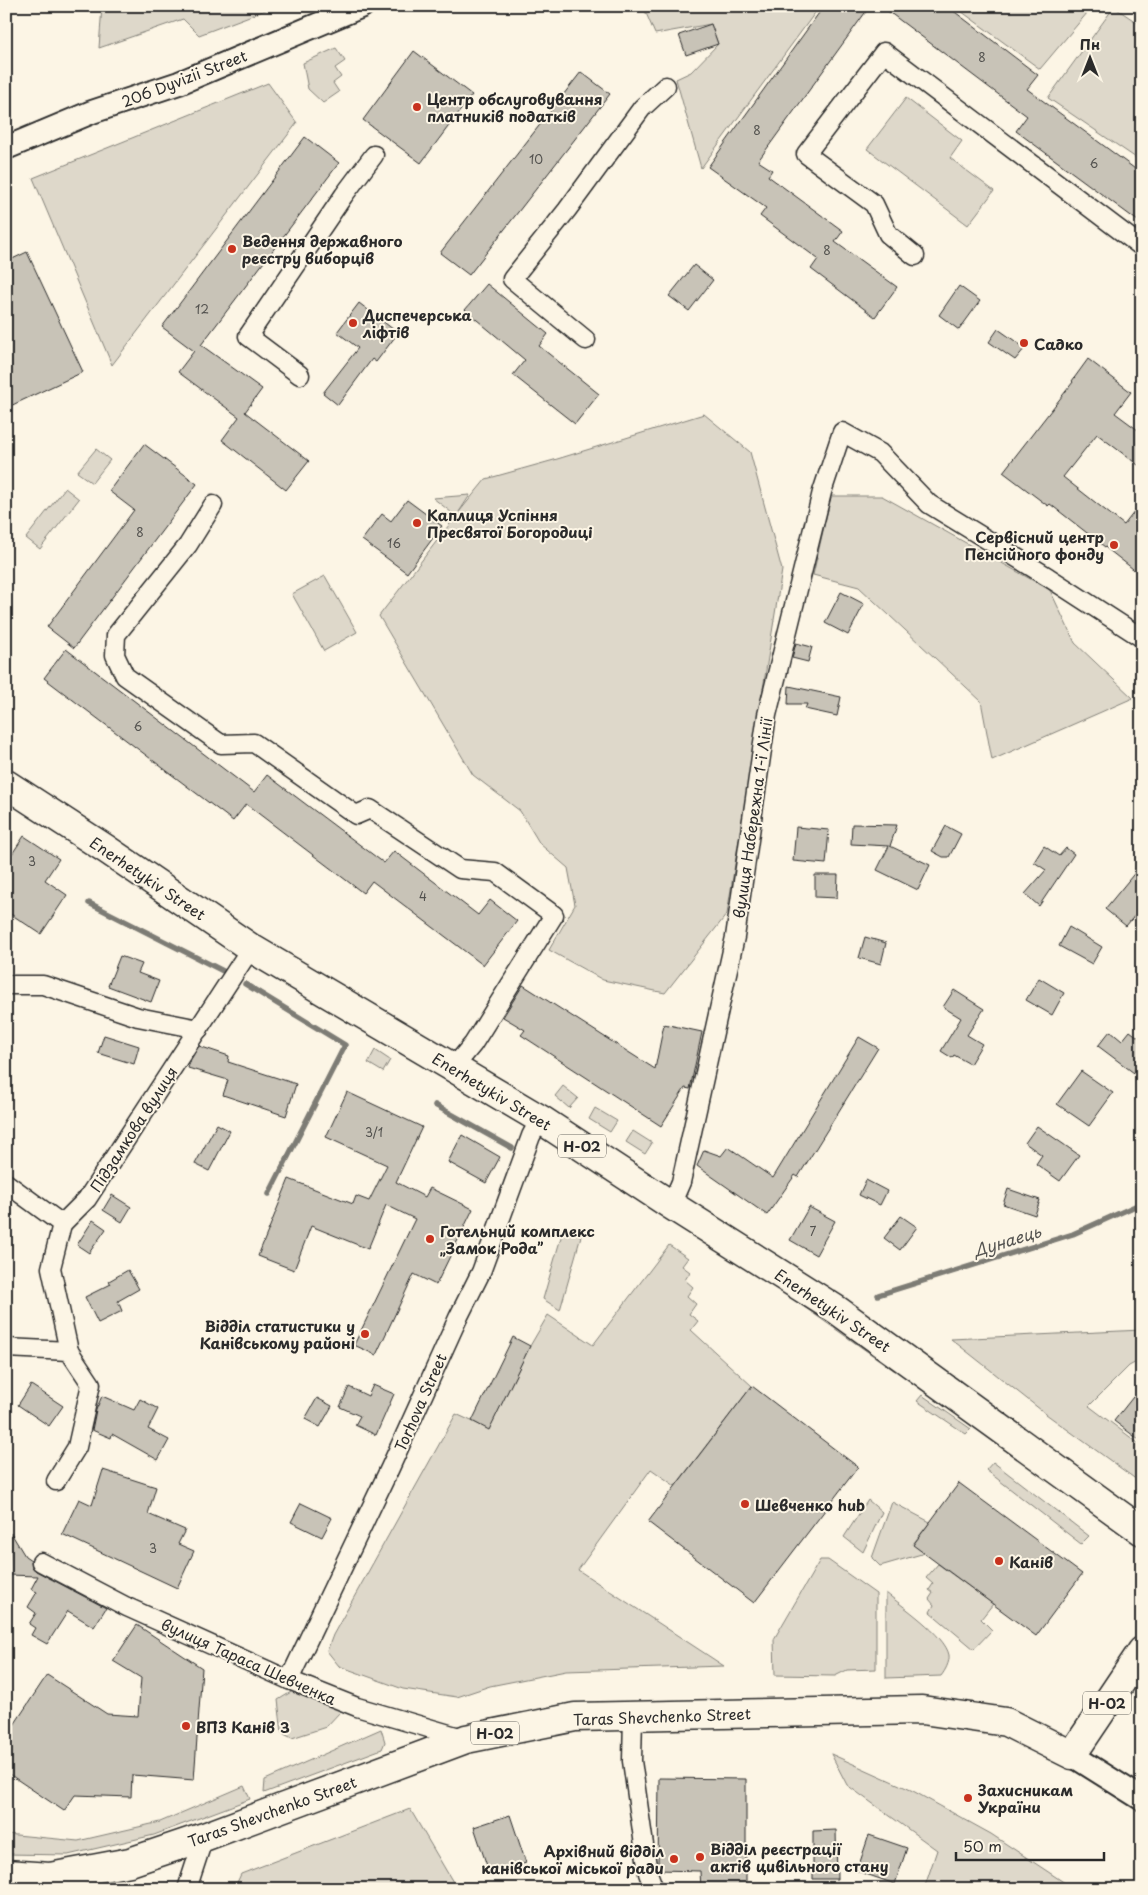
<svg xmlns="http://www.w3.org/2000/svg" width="1148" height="1895" font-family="'Playpen Sans',sans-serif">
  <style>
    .green { fill: #ded8ca; stroke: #84827a }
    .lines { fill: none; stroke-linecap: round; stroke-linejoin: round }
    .stream { stroke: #7d7b74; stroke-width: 5.5 }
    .building { fill: #c8c3b7; stroke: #2b2b2b }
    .minor-casing { stroke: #2b2b2b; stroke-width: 21 }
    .tertiary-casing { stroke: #2b2b2b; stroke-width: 26 }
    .primary-casing { stroke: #2b2b2b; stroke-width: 31 }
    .minor { stroke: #fcf5e5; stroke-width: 18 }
    .tertiary { stroke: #fcf5e5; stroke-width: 22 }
    .primary { stroke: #fcf5e5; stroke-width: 28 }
    .poi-dot { fill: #c8321e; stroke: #fcf5e5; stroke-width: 2 }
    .labels { text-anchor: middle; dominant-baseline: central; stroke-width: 4; stroke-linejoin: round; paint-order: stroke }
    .number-label { font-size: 12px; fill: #52514e }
    .shield { fill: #fcf5e5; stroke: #6a6863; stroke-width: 1 }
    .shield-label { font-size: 14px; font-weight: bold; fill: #2b2b2b }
    .street-label { font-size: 15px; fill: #2b2b2b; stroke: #fcf5e5 }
    .poi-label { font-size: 15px; font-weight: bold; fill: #2b2b2b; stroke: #fcf5e5; text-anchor: start }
    .water-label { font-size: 16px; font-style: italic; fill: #545350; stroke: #fcf5e5 }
  </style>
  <rect width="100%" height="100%" fill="#fcf5e5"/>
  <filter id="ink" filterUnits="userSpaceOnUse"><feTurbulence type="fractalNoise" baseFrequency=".02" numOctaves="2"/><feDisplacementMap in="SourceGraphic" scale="10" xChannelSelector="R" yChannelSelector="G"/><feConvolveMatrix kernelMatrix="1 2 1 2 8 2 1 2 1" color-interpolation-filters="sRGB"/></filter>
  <g filter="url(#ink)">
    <!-- green -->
    <g class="green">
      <polygon points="102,6 276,6 199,35 183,19 99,48"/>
      <polygon points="643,6 820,6 701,168 676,79 691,72 718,44 711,24 655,34"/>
      <polygon points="954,6 1093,6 1040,69"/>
      <polygon points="1114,7 1142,26 1142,162 1048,98"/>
      <polygon points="336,48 345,61 335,68 341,77 333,83 339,92 323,103 308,89 303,63"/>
      <polygon points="268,83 297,123 112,365 33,178"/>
      <polygon points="906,98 962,141 950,158 994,191 968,225 867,149"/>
      <polygon points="704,414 750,452 782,570 727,914 665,993 603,980 549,950 575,905 568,868 540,844 520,811 473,775 379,616 456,516 433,498 470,495 459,512 486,479 554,460"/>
      <polygon points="96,449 110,460 92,483 77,472"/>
      <polygon points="65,488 79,499 40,549 26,538"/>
      <polygon points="831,496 882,496 1050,590 1075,643 1133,698 992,760 981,701 859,587 813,575"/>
      <polygon points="325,576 357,632 324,651 292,594"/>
      <polygon points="375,1050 390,1060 383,1072 368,1063"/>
      <polygon points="563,1086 578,1098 569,1108 555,1096"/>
      <polygon points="595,1108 617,1121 610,1132 589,1119"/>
      <polygon points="633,1131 652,1143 645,1154 626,1142"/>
      <polygon points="564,1227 581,1236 560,1310 543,1299"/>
      <polygon points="669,1245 688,1258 682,1266 690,1272 685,1280 693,1287 687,1296 696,1304 689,1314 698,1321 691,1330 752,1386 675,1486 651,1469 578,1570 724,1666 566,1671 490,1686 457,1697 403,1689 339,1666 327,1651 333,1635 456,1414 489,1429 530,1346 548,1315 593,1345"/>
      <polygon points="760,1269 899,1367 895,1371 763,1278"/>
      <polygon points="1142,1330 1142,1359 1129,1366 1089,1406 1142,1446 1142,1475 1137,1480 1046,1414 951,1339"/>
      <polygon points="922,1395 971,1429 966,1434 917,1401"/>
      <polygon points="993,1462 1089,1536 1081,1544 986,1470"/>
      <polygon points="868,1500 882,1512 863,1552 844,1537"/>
      <polygon points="892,1502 930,1522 913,1544 925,1553 880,1566 872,1558"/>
      <polygon points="820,1560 828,1560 876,1594 876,1669 847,1670 835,1676 775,1675 774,1639"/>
      <polygon points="938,1564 993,1604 981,1619 992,1630 974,1649 930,1612 934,1605 929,1599 933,1593 929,1590 933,1584 926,1578"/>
      <path d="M886 1593C902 1606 945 1635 949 1655 950 1662 945 1671 941 1676L886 1678Z"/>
      <polygon points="296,1689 337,1704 340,1712 326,1727 292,1738 282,1733 278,1700"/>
      <polygon points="381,1729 385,1742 382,1749 264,1793 265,1780"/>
      <polygon points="831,1754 913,1791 991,1834 1074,1889 924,1889 937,1850 847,1785"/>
      <polygon points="244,1786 250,1799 154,1835 68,1855 6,1854 6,1834 78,1841 160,1822"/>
      <polygon points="410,1809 457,1889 234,1889 241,1874"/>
    </g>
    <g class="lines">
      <!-- stream -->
      <g class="stream">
        <polyline points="89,903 223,971"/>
        <polyline points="245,984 345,1045 269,1194"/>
        <polyline points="435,1105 512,1148"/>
        <polyline points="878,1295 1073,1234 1142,1203"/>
      </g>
    </g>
    <!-- building -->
    <g class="building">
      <polygon points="824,6 870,6 758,161 772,170 768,176 843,231 835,242 897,287 875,317 811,269 818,259 760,216 766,208 708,167"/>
      <polygon points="881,6 947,6 1038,75 1027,89 1142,174 1142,224 1016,131 1027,116"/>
      <polygon points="711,24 718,44 686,55 679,35"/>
      <polygon points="414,51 472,95 421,163 363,120"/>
      <polygon points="581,72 610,94 469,275 440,253"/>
      <polygon points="305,137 339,163 201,345 262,389 245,412 309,461 286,490 222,440 239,417 178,372 194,351 162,327"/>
      <polygon points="27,252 83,372 6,408 6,262"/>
      <polygon points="694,265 713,280 689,311 669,296"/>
      <polygon points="487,284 548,334 539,346 599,394 575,424 513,375 525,360 465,310"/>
      <polygon points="959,286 980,301 959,330 939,315"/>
      <polygon points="359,303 398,333 376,362 372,359 338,405 323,393 358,348 337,332"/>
      <polygon points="998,329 1025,348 1015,360 989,342"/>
      <polygon points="1088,359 1131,392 1115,413 1142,433 1142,468 1097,434 1063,477 1124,525 1142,502 1142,576 1050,504 1048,506 1003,472 1073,382 1072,381"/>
      <polygon points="144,444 197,484 74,648 47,627 134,510 109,491"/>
      <polygon points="407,500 442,526 407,573 362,540 382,514 391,521"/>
      <polygon points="841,592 864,604 848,635 825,623"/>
      <polygon points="796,643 812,647 808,662 792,658"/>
      <polygon points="66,649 254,792 267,775 384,863 394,851 478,915 490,900 517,921 483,965 372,881 363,893 246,804 233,821 44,678"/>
      <polygon points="789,686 841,697 837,716 805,709 807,704 788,704"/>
      <polygon points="852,824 897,825 890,846 930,865 918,890 877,870 889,846 851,844"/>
      <polygon points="946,826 961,834 949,857 943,857 932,851"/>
      <polygon points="796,827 829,830 826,864 793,861"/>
      <polygon points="24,836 59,859 45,880 67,895 41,934 6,911 6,863"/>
      <polygon points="1044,846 1059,856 1066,848 1074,854 1039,906 1025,894 1046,870 1034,862"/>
      <polygon points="1142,864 1142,907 1126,926 1105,909"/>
      <polygon points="815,875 838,875 837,898 815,897"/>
      <polygon points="1069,927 1102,947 1092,964 1059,946"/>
      <polygon points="865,937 886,943 881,964 859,958"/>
      <polygon points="120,956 142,964 138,973 159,981 151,1002 108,986"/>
      <polygon points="1039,978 1064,993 1052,1015 1026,1000"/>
      <polygon points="523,985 655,1069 664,1024 702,1032 690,1089 685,1088 661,1126 521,1035 525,1030 503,1017"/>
      <polygon points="954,990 984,1009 967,1035 982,1044 970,1064 954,1055 952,1058 941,1051 961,1018 943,1007"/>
      <polygon points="1110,1031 1122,1041 1130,1031 1142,1040 1142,1062 1134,1073 1098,1046"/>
      <polygon points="104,1035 139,1046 134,1064 98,1053"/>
      <polygon points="859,1037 878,1048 798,1177 795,1175 767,1215 697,1166 704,1150 721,1156 728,1147 773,1178"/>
      <polygon points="199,1046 229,1056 228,1062 296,1084 286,1116 223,1095 228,1080 188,1068 190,1061"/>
      <polygon points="1081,1071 1113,1093 1089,1126 1057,1104"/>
      <polygon points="347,1092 422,1127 396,1182 425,1197 430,1188 473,1209 436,1285 414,1274 376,1355 354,1345 415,1219 386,1205 368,1249 311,1226 294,1270 258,1256 289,1179 353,1204 356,1196 369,1201 387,1165 326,1137"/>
      <polygon points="217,1124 230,1131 209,1171 195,1164"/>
      <polygon points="1037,1126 1079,1155 1060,1181 1036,1164 1042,1155 1025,1143"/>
      <polygon points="462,1135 500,1157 486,1183 448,1162"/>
      <polygon points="866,1180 887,1191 880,1205 859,1195"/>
      <polygon points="1008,1189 1040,1200 1035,1215 1003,1204"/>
      <polygon points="112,1195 131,1207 122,1222 103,1210"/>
      <polygon points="809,1207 835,1221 816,1255 790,1240"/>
      <polygon points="901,1216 917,1227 900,1250 884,1238"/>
      <polygon points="93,1220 106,1229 89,1253 77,1245"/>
      <polygon points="128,1270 139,1289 118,1301 122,1311 98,1323 85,1297 111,1284 109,1281"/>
      <polygon points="513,1337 530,1346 489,1430 472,1421"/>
      <polygon points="31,1385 63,1406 49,1426 18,1405"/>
      <polygon points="373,1385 394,1394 376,1435 355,1425 360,1416 340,1407 349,1387 368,1396"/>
      <polygon points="752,1386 858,1467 754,1603 648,1522"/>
      <polygon points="102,1396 134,1410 140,1399 158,1409 148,1429 169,1440 158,1460 112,1434 111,1438 92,1430 96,1410"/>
      <polygon points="1133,1397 1142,1404 1142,1442 1114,1421"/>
      <polygon points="317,1398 332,1406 320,1427 305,1419"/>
      <polygon points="103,1470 156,1487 148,1514 185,1530 178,1544 194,1551 177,1588 62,1534 79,1499 92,1505"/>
      <polygon points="959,1483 1082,1574 1036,1636 913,1545"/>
      <polygon points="301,1503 332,1518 322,1537 291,1522"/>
      <polygon points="11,1533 25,1556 31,1560 32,1567 36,1571 106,1608 94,1627 68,1611 47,1644 31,1635 35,1628 29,1624 36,1613 28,1607 37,1592 31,1589 38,1576 8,1575"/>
      <polygon points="137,1625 202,1668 194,1780 132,1775 131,1797 75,1795 64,1811 6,1772 6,1737 47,1675 107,1714 138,1716 141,1678 113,1661"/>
      <polygon points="659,1778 746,1779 746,1889 701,1889 700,1871 658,1870"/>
      <polygon points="510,1815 526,1863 490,1875 474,1827"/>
      <polygon points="836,1830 837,1879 813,1879 813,1831"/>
      <polygon points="869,1835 907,1848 895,1884 857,1871"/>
    </g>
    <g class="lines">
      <defs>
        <g id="minor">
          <polyline points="915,256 888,234 874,204 806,154 884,52 1142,247"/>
          <polyline points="586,340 512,279 567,210 642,108 666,86"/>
          <polyline points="300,375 248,336 344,195 374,155"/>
          <polyline points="213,505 188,545 116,635 115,655 125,676 221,744 254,743 356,815 370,809 460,869 495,872 554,915 473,1044 454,1067"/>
          <polyline points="6,985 43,985 138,1017 199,1029"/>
          <polyline points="6,1183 62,1224"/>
          <polyline points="671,1205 681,1182 735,937 767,715 822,492 842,432 880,453 929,504 1048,577 1142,638"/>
          <polyline points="62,1224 87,1199 251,948"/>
          <polyline points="62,1224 51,1268 69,1351"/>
          <polyline points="6,1348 69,1351 91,1384 77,1447 56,1481"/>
          <polyline points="41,1562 127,1607 289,1680 357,1707 466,1739"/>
          <polyline points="289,1680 390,1468 458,1318 481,1272 531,1136 540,1119"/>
          <polyline points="633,1715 632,1761 648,1873 654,1889"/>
          <polyline points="187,1889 204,1837"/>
        </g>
        <g id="tertiary">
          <polyline points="6,148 92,112 179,83 362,6"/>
          <polyline points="1072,1755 1142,1799"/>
        </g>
        <g id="primary">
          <polyline points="6,784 106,849 251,948 540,1119 671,1205 837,1310 1142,1531"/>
          <polyline points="6,1874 50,1877 130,1862 204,1837 466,1739 575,1717 922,1710 1006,1722 1072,1755 1142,1651"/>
        </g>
      </defs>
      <!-- minor casing -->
      <use href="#minor" class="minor-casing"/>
      <!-- tertiary casing -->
      <use href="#tertiary" class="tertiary-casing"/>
      <!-- primary casing -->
      <use href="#primary" class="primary-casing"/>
      <!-- minor -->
      <use href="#minor" class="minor"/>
      <!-- tertiary -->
      <use href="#tertiary" class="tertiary"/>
      <!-- primary -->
      <use href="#primary" class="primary"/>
    </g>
  </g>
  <!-- markers -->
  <g class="poi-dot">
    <circle cx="417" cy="107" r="5"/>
    <circle cx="232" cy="249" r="5"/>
    <circle cx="353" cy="323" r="5"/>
    <circle cx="1024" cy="343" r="5"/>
    <circle cx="417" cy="523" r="5"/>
    <circle cx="1114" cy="545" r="5"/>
    <circle cx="430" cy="1239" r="5"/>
    <circle cx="365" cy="1334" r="5"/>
    <circle cx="745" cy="1504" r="5"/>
    <circle cx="999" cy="1561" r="5"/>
    <circle cx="186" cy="1726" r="5"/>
    <circle cx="968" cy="1798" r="5"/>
    <circle cx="700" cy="1857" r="5"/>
    <circle cx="674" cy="1859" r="5"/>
  </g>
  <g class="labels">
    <!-- number labels -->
    <g class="number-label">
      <text x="982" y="57">8</text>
      <text x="757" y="130">8</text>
      <text x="536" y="159">10</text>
      <text x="1094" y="163">6</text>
      <text x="827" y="250">8</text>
      <text x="202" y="309">12</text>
      <text x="140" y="532">8</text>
      <text x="394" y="543">16</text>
      <text x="138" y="726">6</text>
      <text x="32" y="861">3</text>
      <text x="423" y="896">4</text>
      <text x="374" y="1132">3/1</text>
      <text x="813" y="1231">7</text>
      <text x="153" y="1548">3</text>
    </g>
    <!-- shield labels -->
    <g class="shield">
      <rect x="558" y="1134.5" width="48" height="23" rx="4"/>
      <rect x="1083" y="1691.5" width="48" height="23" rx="4"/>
      <rect x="471" y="1721.5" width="48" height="23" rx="4"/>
    </g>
    <g class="shield-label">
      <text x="582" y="1146">Н-02</text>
      <text x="1107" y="1703">Н-02</text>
      <text x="495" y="1733">Н-02</text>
    </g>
    <!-- street labels -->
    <g class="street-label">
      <text transform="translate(184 78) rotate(-21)">206 Dyvizii Street</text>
      <text transform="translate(752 818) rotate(-82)">вулиця Набережна 1-ї Лінії</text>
      <text transform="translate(148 878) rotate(34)">Enerhetykiv Street</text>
      <text transform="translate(492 1091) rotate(31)">Enerhetykiv Street</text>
      <text transform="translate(133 1129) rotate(-57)">Підзамкова вулиця</text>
      <text transform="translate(833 1310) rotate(34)">Enerhetykiv Street</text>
      <text transform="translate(420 1402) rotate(-66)">Torhova Street</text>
      <text transform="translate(249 1661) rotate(24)">вулиця Тараса Шевченка</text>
      <text transform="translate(662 1716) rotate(-2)">Taras Shevchenko Street</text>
      <text transform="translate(272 1811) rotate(-20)">Taras Shevchenko Street</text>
    </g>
    <!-- poi labels -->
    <g class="poi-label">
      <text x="427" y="98">Центр обслуговування<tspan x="427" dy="17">платників податків</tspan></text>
      <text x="242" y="240">Ведення державного<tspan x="242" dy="17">реєстру виборців</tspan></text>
      <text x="363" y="314">Диспечерська<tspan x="363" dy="17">ліфтів</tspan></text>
      <text x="1034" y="343">Садко</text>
      <text x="427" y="514">Каплиця Успіння<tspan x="427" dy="17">Пресвятої Богородиці</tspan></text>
      <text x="1104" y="536" text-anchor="end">Сервісний центр<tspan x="1104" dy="17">Пенсійного фонду</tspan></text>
      <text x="440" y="1230">Готельний комплекс<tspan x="440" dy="17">„Замок Рода”</tspan></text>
      <text x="355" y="1325" text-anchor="end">Відділ статистики у<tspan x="355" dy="17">Канівському районі</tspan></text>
      <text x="755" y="1504">Шевченко hub</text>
      <text x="1009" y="1561">Канів</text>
      <text x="196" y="1726">ВПЗ Канів 3</text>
      <text x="978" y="1789">Захисникам<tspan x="978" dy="17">України</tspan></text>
      <text x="710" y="1848">Відділ реєстрації<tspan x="710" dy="17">актів цивільного стану</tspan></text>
      <text x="664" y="1850" text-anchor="end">Архівний відділ<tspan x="664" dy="17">канівської міської ради</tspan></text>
    </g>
    <!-- water labels -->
    <g class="water-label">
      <text transform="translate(1007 1240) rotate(-17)">Дунаець</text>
    </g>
  </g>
  <!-- margin -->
  <rect width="1148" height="1895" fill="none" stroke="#fcf5e5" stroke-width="25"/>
  <rect x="12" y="12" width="1123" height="1870" fill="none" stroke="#2b2b2b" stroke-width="2" filter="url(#ink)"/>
  <!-- north arrow -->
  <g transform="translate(1090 58)" stroke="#fcf5e5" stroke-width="4" paint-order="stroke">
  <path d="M0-4L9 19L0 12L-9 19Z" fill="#2b2b2b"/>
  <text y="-8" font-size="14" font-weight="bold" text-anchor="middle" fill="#2b2b2b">Пн</text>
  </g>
  <!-- scale -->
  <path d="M956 1852v8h148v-8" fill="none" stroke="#2b2b2b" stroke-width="2.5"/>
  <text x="963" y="1852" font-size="15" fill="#2b2b2b" stroke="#fcf5e5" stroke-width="4" paint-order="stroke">50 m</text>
</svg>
